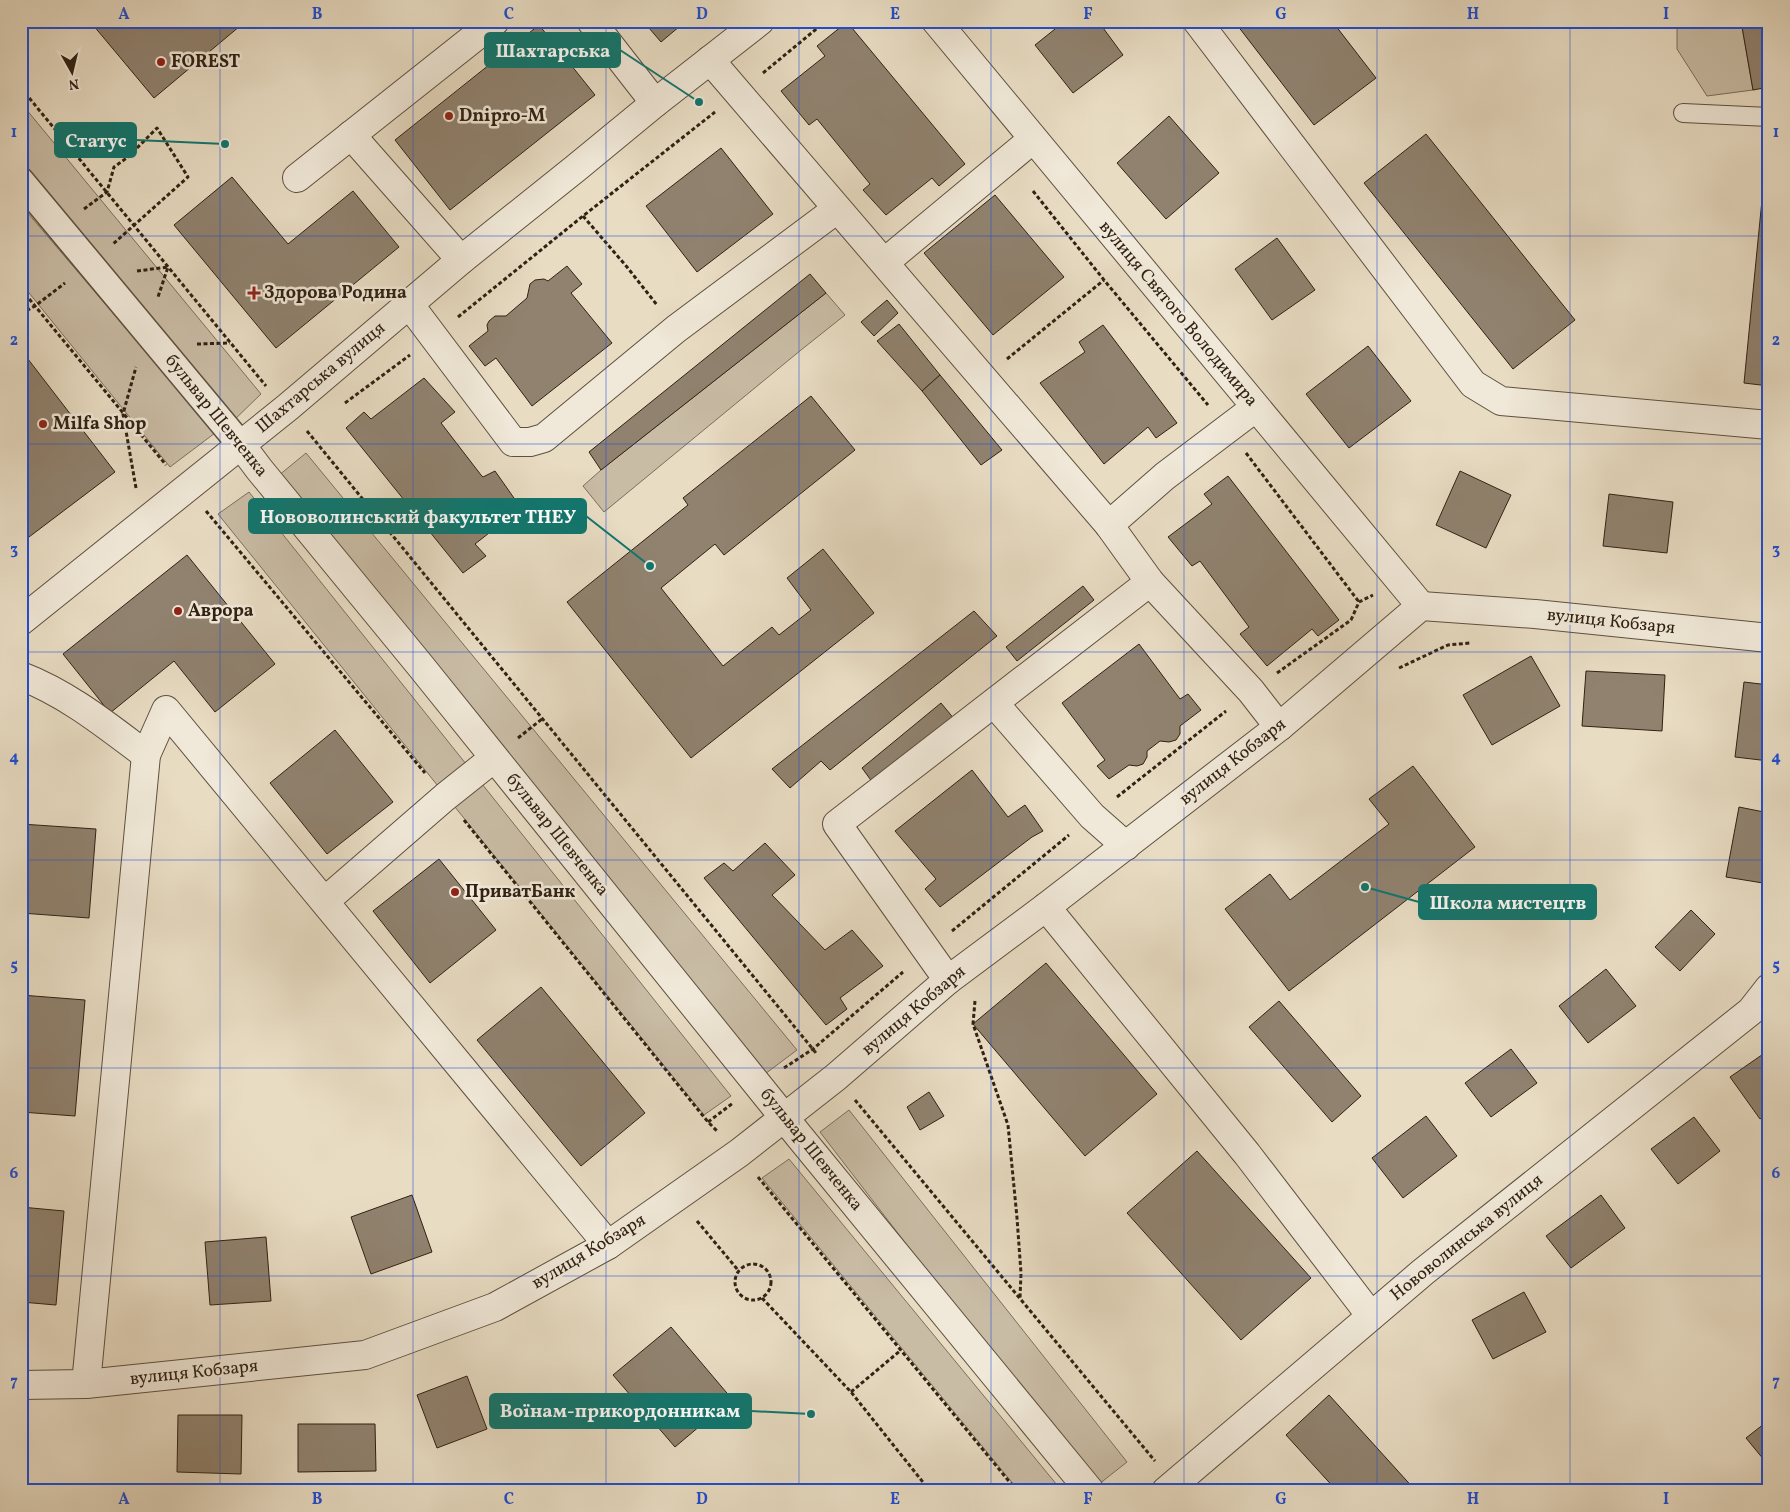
<svg xmlns="http://www.w3.org/2000/svg" width="1790" height="1512" font-family="Vollkorn,serif">
  <style>
    .green { fill: #c9bca5; stroke: #7c6e5c }
    .building { fill: #90826f; stroke: #302113 }
    .lines { fill: none; stroke-linecap: round; stroke-linejoin: round }
    .service-casing { stroke: #5e503f; stroke-width: 20 }
    .pedestrian-casing { stroke: #5e503f; stroke-width: 29 }
    .minor-casing { stroke: #5e503f; stroke-width: 30 }
    .tertiary-casing { stroke: #5e503f; stroke-width: 30 }
    .path { stroke: #302113; stroke-width: 3; stroke-dasharray: 4 2.5; stroke-linecap: butt }
    .service { stroke: #f0e8d8; stroke-width: 18 }
    .pedestrian { stroke: #f0e8d8; stroke-width: 26 }
    .minor { stroke: #f0e8d8; stroke-width: 28 }
    .tertiary { stroke: #f0e8d8; stroke-width: 28 }
    .grid { fill: none; stroke: #1d4ed8; stroke-width: 1; stroke-opacity: 0.55 }
    .poi-dot { fill: #8f2418; stroke: #f0e8d8; stroke-width: 2 }
    .labels { text-anchor: middle; dominant-baseline: central; stroke-width: 5; stroke-linejoin: round; paint-order: stroke }
    .poi-label { font-size: 18px; font-weight: bold; fill: #302113; stroke: #f0e8d8; text-anchor: start }
    .street-label { font-size: 18px; fill: #302113; stroke: #f0e8d8 }
    .leader { fill: none; stroke: #0f766e; stroke-width: 2 }
    .callout-dot { fill: #0f766e; stroke: #f0e8d8; stroke-width: 2 }
    .callout { fill: #0f766e; stroke: #0f766e; stroke-width: 2 }
    .callout-label { font-size: 19px; text-anchor: middle; font-weight: bold; fill: #fff }
    .neatline { fill: none; stroke: #1d4ed8; stroke-width: 2 }
    .grid-label { font-size: 16px; text-anchor: middle; font-weight: bold; fill: #1d4ed8 }
  </style>
  <rect width="100%" height="100%" fill="#e8dcc3"/>
  <filter id="stains"><feTurbulence type="fractalNoise" baseFrequency=".004" numOctaves="4"/><feColorMatrix values="0 0 0 0 .2 0 0 0 0 .09 0 0 0 0 .02 0 0 0 .5 -.17"/></filter>
  <radialGradient id="worn" r=".72"><stop offset=".6" stop-color="#630" stop-opacity="0"/><stop offset="1" stop-color="#630" stop-opacity=".3"/></radialGradient>
  <!-- green -->
  <g class="green">
    <polygon points="1677,21 1741,21 1753,90 1707,96 1677,49"/>
    <polygon points="21,103 261,394 230,424 21,172"/>
    <polygon points="21,205 215,433 170,467 21,283"/>
    <polygon points="826,293 845,315 801,350 604,512 583,486 601,470"/>
    <polygon points="306,453 797,1050 765,1074 278,476"/>
    <polygon points="249,492 731,1096 704,1115 218,514"/>
    <polygon points="849,1110 1127,1462 1094,1488 820,1132"/>
    <polygon points="789,1159 1062,1491 1019,1491 762,1178"/>
  </g>
  <!-- building -->
  <g class="building">
    <polygon points="98,21 246,21 154,98 93,25"/>
    <polygon points="643,21 686,21 661,42"/>
    <polygon points="1065,21 1098,21 1123,55 1073,93 1035,45"/>
    <polygon points="1234,21 1332,21 1376,78 1314,125"/>
    <polygon points="1741,21 1769,21 1769,87 1753,90"/>
    <polygon points="847,22 965,164 939,186 932,178 886,215 863,190 870,184 817,119 809,125 781,91 825,56 817,46"/>
    <polygon points="539,25 595,95 450,210 395,140"/>
    <polygon points="1169,116 1219,173 1166,219 1117,163"/>
    <polygon points="1426,134 1575,320 1513,369 1364,183"/>
    <polygon points="721,148 773,214 697,272 646,206"/>
    <polygon points="1767,149 1769,150 1769,386 1744,383"/>
    <polygon points="232,177 288,244 353,191 399,247 276,348 174,225"/>
    <polygon points="995,195 1064,277 993,335 924,253"/>
    <polygon points="1277,238 1315,290 1272,320 1235,269"/>
    <polygon points="567,266 582,284 571,293 612,343 532,406 496,358 485,366 469,346 488,331 487,325 489,321 495,316 506,316 527,298 530,284 535,280 544,279 548,281"/>
    <polygon points="810,274 826,293 601,470 589,452"/>
    <polygon points="887,300 898,313 874,336 861,322"/>
    <polygon points="899,324 940,375 922,391 877,341"/>
    <polygon points="1103,325 1177,423 1156,438 1148,427 1104,464 1040,383 1085,352 1079,342"/>
    <polygon points="1368,346 1411,401 1349,448 1306,394"/>
    <polygon points="21,350 115,472 21,543"/>
    <polygon points="940,375 1002,450 981,465 922,391"/>
    <polygon points="424,378 455,412 441,423 481,475 483,477 495,471 521,508 475,544 486,556 463,573 346,428 364,412 371,419"/>
    <polygon points="811,396 855,450 724,555 715,544 661,588 723,666 772,627 779,635 811,610 787,578 823,549 874,613 691,758 567,602 688,505 683,498"/>
    <polygon points="1460,471 1511,495 1486,548 1436,525"/>
    <polygon points="1228,476 1339,620 1318,636 1312,629 1267,666 1240,634 1249,627 1200,561 1192,566 1168,537 1212,504 1204,494"/>
    <polygon points="1609,494 1673,502 1667,553 1603,546"/>
    <polygon points="187,555 275,664 215,712 174,661 110,713 63,654"/>
    <polygon points="1083,586 1094,600 1017,661 1006,647"/>
    <polygon points="974,611 997,636 830,770 821,761 790,788 772,769"/>
    <polygon points="1139,644 1180,699 1188,694 1201,710 1180,726 1180,734 1176,740 1169,742 1160,741 1147,751 1147,757 1143,764 1137,766 1129,765 1109,779 1097,766 1105,760 1062,703"/>
    <polygon points="1531,656 1560,706 1492,745 1463,695"/>
    <polygon points="1586,671 1665,675 1662,731 1582,726"/>
    <polygon points="1744,682 1769,685 1769,761 1735,757"/>
    <polygon points="941,703 955,720 873,783 862,768"/>
    <polygon points="335,730 393,802 327,854 270,783"/>
    <polygon points="1413,766 1475,847 1289,991 1225,909 1270,874 1290,900 1389,824 1369,799"/>
    <polygon points="972,770 1008,817 1025,805 1043,831 1032,837 940,907 925,889 936,879 895,831"/>
    <polygon points="1739,807 1769,813 1769,884 1726,877"/>
    <polygon points="21,824 96,829 89,918 21,913"/>
    <polygon points="765,843 795,875 772,895 825,950 852,930 883,966 840,998 847,1009 826,1025 704,878 724,863 733,871"/>
    <polygon points="439,859 496,930 430,983 373,911"/>
    <polygon points="1691,910 1715,934 1680,971 1655,947"/>
    <polygon points="1046,963 1157,1094 1085,1156 973,1024"/>
    <polygon points="1606,969 1636,1006 1588,1043 1559,1006"/>
    <polygon points="541,987 645,1113 581,1166 477,1040"/>
    <polygon points="21,995 85,1000 75,1116 21,1112"/>
    <polygon points="1279,1001 1361,1096 1332,1122 1249,1027"/>
    <polygon points="1511,1049 1537,1083 1491,1117 1465,1083"/>
    <polygon points="1769,1050 1769,1113 1760,1119 1730,1077"/>
    <polygon points="929,1092 944,1116 920,1130 907,1107"/>
    <polygon points="1426,1116 1457,1156 1403,1198 1372,1158"/>
    <polygon points="1694,1117 1720,1151 1678,1184 1651,1149"/>
    <polygon points="1197,1151 1311,1278 1241,1340 1127,1213"/>
    <polygon points="412,1195 432,1252 371,1274 351,1217"/>
    <polygon points="1601,1195 1625,1228 1571,1268 1546,1236"/>
    <polygon points="21,1207 64,1211 56,1305 21,1302"/>
    <polygon points="266,1237 271,1301 210,1305 205,1242"/>
    <polygon points="1524,1292 1546,1332 1493,1359 1472,1320"/>
    <polygon points="671,1327 732,1399 675,1447 613,1375"/>
    <polygon points="467,1376 487,1429 437,1448 417,1395"/>
    <polygon points="1329,1395 1416,1491 1337,1491 1286,1435"/>
    <polygon points="178,1415 242,1415 241,1474 177,1472"/>
    <polygon points="1769,1420 1769,1466 1746,1438"/>
    <polygon points="298,1424 375,1424 376,1471 298,1472"/>
  </g>
  <g class="lines">
    <defs>
      <polyline id="service" points="1683,113 1769,117"/>
      <polyline id="pedestrian" points="21,181 241,445"/>
      <g id="minor">
        <polyline points="591,21 655,103"/>
        <polyline points="936,21 1421,606"/>
        <polyline points="1197,21 1473,384 1501,401 1769,425"/>
        <polyline points="710,60 1109,525 1150,582 1251,691 1279,727"/>
        <polyline points="351,135 461,260"/>
        <polyline points="297,178 495,21"/>
        <polyline points="885,262 1033,139"/>
        <polyline points="409,304 513,442 530,442 544,438 676,329 837,209"/>
        <polyline points="1109,525 1165,476 1255,408"/>
        <path d="M21 676C68 694 106 725 146 755"/>
        <polyline points="994,703 1092,816 1126,846"/>
        <polyline points="325,901 445,797 494,758"/>
        <polyline points="1046,907 1247,1154 1371,1316"/>
        <polyline points="948,980 837,824 1150,582"/>
        <polyline points="86,1384 146,755 166,710 608,1245"/>
        <polyline points="21,1385 86,1384 365,1355 495,1307 608,1245 739,1153 836,1077 948,980 1046,907 1279,727 1421,606 1535,614 1769,638"/>
      </g>
      <g id="tertiary">
        <polyline points="241,445 259,469 419,664 799,1136 1090,1491"/>
        <polyline points="21,621 288,407 461,260 576,168 655,103 760,21"/>
        <polyline points="1166,1491 1423,1272 1751,1011 1769,988"/>
      </g>
    </defs>
    <!-- service casing -->
    <use href="#service" class="service-casing"/>
    <!-- pedestrian casing -->
    <use href="#pedestrian" class="pedestrian-casing"/>
    <!-- minor casing -->
    <use href="#minor" class="minor-casing"/>
    <!-- tertiary casing -->
    <use href="#tertiary" class="tertiary-casing"/>
    <!-- path -->
    <g class="path">
      <polyline points="763,73 826,21"/>
      <polyline points="21,88 266,386"/>
      <polyline points="1033,191 1104,280 1208,405"/>
      <polyline points="84,209 107,192 114,167 128,157 157,128 188,177 113,244"/>
      <polyline points="583,216 627,267 657,305"/>
      <polyline points="137,271 168,267 158,297"/>
      <polyline points="21,289 166,465"/>
      <polyline points="21,314 35,306 65,283"/>
      <polyline points="458,317 583,216 715,112"/>
      <polyline points="197,344 230,343"/>
      <polyline points="1007,359 1104,280"/>
      <polyline points="345,403 410,355"/>
      <polyline points="307,431 816,1053"/>
      <polyline points="1246,453 1359,602"/>
      <polyline points="136,488 123,414 136,367"/>
      <polyline points="206,511 425,773"/>
      <polyline points="1399,668 1448,645 1470,643"/>
      <polyline points="1277,673 1351,620 1359,602 1373,595"/>
      <polyline points="518,738 542,719"/>
      <polyline points="1117,797 1226,711"/>
      <polyline points="464,820 708,1122 717,1131"/>
      <polyline points="952,931 1069,835"/>
      <polyline points="975,1001 973,1024 1008,1125 1017,1218 1021,1273 1020,1298"/>
      <polyline points="784,1068 813,1049 903,972"/>
      <polyline points="855,1100 1155,1461"/>
      <polyline points="708,1122 733,1103"/>
      <polyline points="758,1177 1017,1491"/>
      <polyline points="697,1221 738,1270"/>
      <circle cx="753" cy="1282" r="18"/>
      <polyline points="762,1298 851,1392 930,1491"/>
      <polyline points="851,1392 901,1350"/>
    </g>
    <!-- service -->
    <use href="#service" class="service"/>
    <!-- pedestrian -->
    <use href="#pedestrian" class="pedestrian"/>
    <!-- minor -->
    <use href="#minor" class="minor"/>
    <!-- tertiary -->
    <use href="#tertiary" class="tertiary"/>
  </g>
  <!-- grid -->
  <path class="grid" d="M220 21V1491M413 21V1491M606 21V1491M799 21V1491M991 21V1491M1184 21V1491M1377 21V1491M1570 21V1491M21 236H1769M21 444H1769M21 652H1769M21 860H1769M21 1068H1769M21 1276H1769"/>
  <!-- markers -->
  <g class="poi-dot">
    <circle cx="161" cy="62" r="5"/>
    <circle cx="449" cy="116" r="5"/>
    <path d="M251.5 285.5h5v5h5v5h-5v5h-5v-5h-5v-5h5z"/>
    <circle cx="43" cy="424" r="5"/>
    <circle cx="178" cy="611" r="5"/>
    <circle cx="455" cy="892" r="5"/>
  </g>
  <g class="labels">
    <!-- poi labels -->
    <g class="poi-label">
      <text x="171" y="62">FOREST</text>
      <text x="459" y="116">Dnipro-M</text>
      <text x="264" y="293">Здорова Родина</text>
      <text x="53" y="424">Milfa Shop</text>
      <text x="188" y="611">Аврора</text>
      <text x="465" y="892">ПриватБанк</text>
    </g>
    <!-- street labels -->
    <g class="street-label">
      <text transform="translate(1178 314) rotate(50)">вулиця Святого Володимира</text>
      <text transform="translate(321 378) rotate(-40)">Шахтарська вулиця</text>
      <text transform="translate(216 416) rotate(51)">бульвар Шевченка</text>
      <text transform="translate(1611 622) rotate(6)">вулиця Кобзаря</text>
      <text transform="translate(1233 762) rotate(-38)">вулиця Кобзаря</text>
      <text transform="translate(557 835) rotate(51)">бульвар Шевченка</text>
      <text transform="translate(914 1011) rotate(-40)">вулиця Кобзаря</text>
      <text transform="translate(811 1150) rotate(51)">бульвар Шевченка</text>
      <text transform="translate(1467 1238) rotate(-39)">Нововолинська вулиця</text>
      <text transform="translate(589 1252) rotate(-31)">вулиця Кобзаря</text>
      <text transform="translate(194 1373) rotate(-6)">вулиця Кобзаря</text>
    </g>
  </g>
  <!-- callouts -->
  <path class="leader" d="M699 102L620 50M225 144L136 140M650 566L586 516M1365 887L1419 902M811 1414L751 1411"/>
  <g class="callout-dot">
    <circle cx="699" cy="102" r="5"/>
    <circle cx="225" cy="144" r="5"/>
    <circle cx="650" cy="566" r="5"/>
    <circle cx="1365" cy="887" r="5"/>
    <circle cx="811" cy="1414" r="5"/>
  </g>
  <g class="callout">
    <rect x="485" y="33" width="135" height="34" rx="5"/>
    <rect x="55" y="123" width="81" height="34" rx="5"/>
    <rect x="249" y="499" width="337" height="34" rx="5"/>
    <rect x="1419" y="885" width="177" height="34" rx="5"/>
    <rect x="490" y="1394" width="261" height="34" rx="5"/>
  </g>
  <g class="callout-label">
    <text x="553" y="57">Шахтарська</text>
    <text x="96" y="147">Статус</text>
    <text x="418" y="523">Нововолинський факультет ТНЕУ</text>
    <text x="1508" y="909">Школа мистецтв</text>
    <text x="620" y="1417">Воїнам-прикордонникам</text>
  </g>
  <!-- margin -->
  <rect width="1790" height="1512" fill="none" stroke="#e8dcc3" stroke-width="55"/>
  <!-- north arrow -->
  <g transform="translate(72 72) rotate(172)" stroke="#f0e8d8" stroke-width="4" paint-order="stroke">
  <path d="M0-4L9 19L0 12L-9 19Z" fill="#302113"/>
  <text y="-8" font-size="14" font-weight="bold" text-anchor="middle" fill="#302113">N</text>
  </g>
  <rect x="28" y="28" width="1734" height="1456" class="neatline"/>
  <g class="grid-label">
    <text x="124" y="19">A</text>
    <text x="317" y="19">B</text>
    <text x="509" y="19">C</text>
    <text x="702" y="19">D</text>
    <text x="895" y="19">E</text>
    <text x="1088" y="19">F</text>
    <text x="1281" y="19">G</text>
    <text x="1473" y="19">H</text>
    <text x="1666" y="19">I</text>
    <text x="14" y="137">1</text>
    <text x="1776" y="137">1</text>
    <text x="14" y="345">2</text>
    <text x="1776" y="345">2</text>
    <text x="14" y="554">3</text>
    <text x="1776" y="554">3</text>
    <text x="14" y="762">4</text>
    <text x="1776" y="762">4</text>
    <text x="14" y="970">5</text>
    <text x="1776" y="970">5</text>
    <text x="14" y="1178">6</text>
    <text x="1776" y="1178">6</text>
    <text x="14" y="1386">7</text>
    <text x="1776" y="1386">7</text>
    <text x="124" y="1504">A</text>
    <text x="317" y="1504">B</text>
    <text x="509" y="1504">C</text>
    <text x="702" y="1504">D</text>
    <text x="895" y="1504">E</text>
    <text x="1088" y="1504">F</text>
    <text x="1281" y="1504">G</text>
    <text x="1473" y="1504">H</text>
    <text x="1666" y="1504">I</text>
  </g>
  <rect width="100%" height="100%" filter="url(#stains)"/>
  <rect width="100%" height="100%" fill="url(#worn)"/>
</svg>
